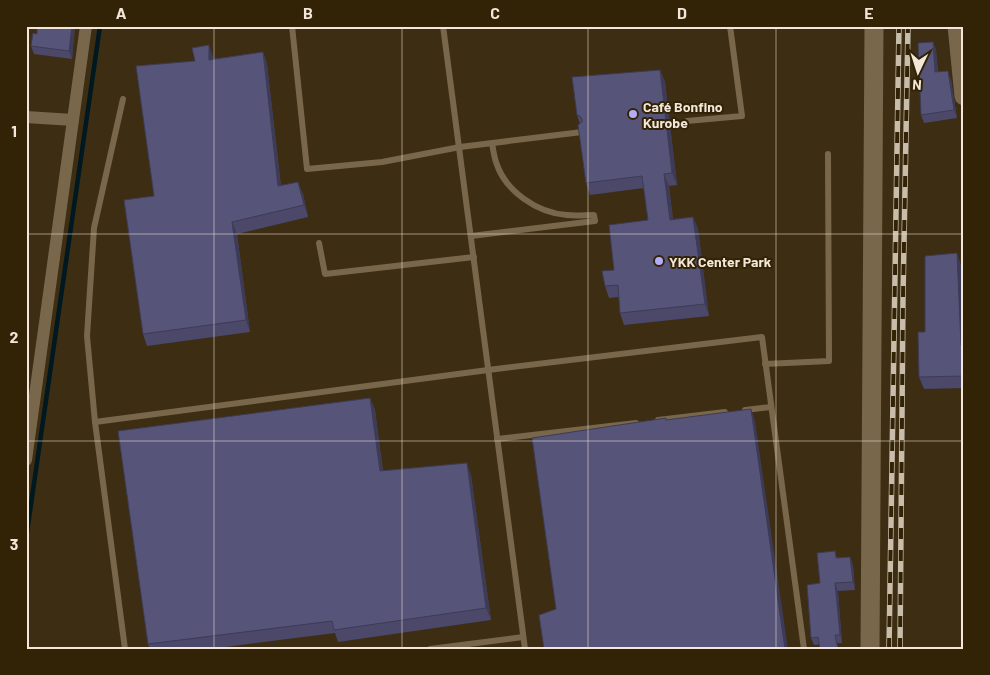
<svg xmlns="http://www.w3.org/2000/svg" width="990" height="675" font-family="Barlow,sans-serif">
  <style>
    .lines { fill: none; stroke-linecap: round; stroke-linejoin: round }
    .stream { stroke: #001820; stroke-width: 4.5 }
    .lane { stroke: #79674b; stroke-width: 6 }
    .street { stroke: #79674b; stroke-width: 12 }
    .secondary { stroke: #79674b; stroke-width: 19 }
    .rail-casing { stroke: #c8bcaa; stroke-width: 5.5 }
    .rail { stroke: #322307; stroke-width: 4; stroke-dasharray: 11; stroke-linecap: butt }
    .wall { fill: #4b4869 }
    .shaded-wall { fill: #3d3b55 }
    .building { fill: #57547a; stroke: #3d3b55 }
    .grid { fill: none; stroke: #f2e7d8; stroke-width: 1; stroke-opacity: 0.55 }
    .poi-dot { fill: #b3adf9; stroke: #322307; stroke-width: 2 }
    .labels { text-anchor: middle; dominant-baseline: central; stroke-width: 4; stroke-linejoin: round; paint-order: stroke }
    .poi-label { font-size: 14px; font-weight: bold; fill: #f2e7d8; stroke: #322307; text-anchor: start }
    .neatline { fill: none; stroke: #f2e7d8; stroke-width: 2 }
    .grid-label { font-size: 16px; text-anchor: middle; font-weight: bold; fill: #f2e7d8 }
  </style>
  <rect width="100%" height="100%" fill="#3d2d12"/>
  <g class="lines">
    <!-- stream -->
    <polyline class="stream" points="26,539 100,26"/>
    <!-- lane -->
    <g class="lane">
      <polyline points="292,26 307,169 382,162 460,147 582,132"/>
      <polyline points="443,26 525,649"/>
      <polyline points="123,99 94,228 87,336 95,422 488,370 762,337 804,649"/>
      <polyline points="687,121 742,116 730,26"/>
      <path d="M471 236 595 221 594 215C585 215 576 216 567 215 537 213 505 191 496 162 494 156 493 149 492 143"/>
      <polyline points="319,243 325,274 474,257"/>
      <polyline points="765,364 829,361 828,154"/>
      <polyline points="745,410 771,407"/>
      <polyline points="658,420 725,412"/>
      <polyline points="95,422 125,649"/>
      <polyline points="497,439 636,423"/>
      <polyline points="430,649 523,637"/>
    </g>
    <!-- street -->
    <g class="street">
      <polyline points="26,117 73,120"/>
      <polyline points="26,460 86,26"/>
    </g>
    <!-- secondary -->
    <g class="secondary">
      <polyline points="957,26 964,96"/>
      <polyline points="870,649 874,26"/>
    </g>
    <defs>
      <g id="rail">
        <polyline points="889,649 899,26"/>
        <polyline points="900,649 903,297 908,26"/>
      </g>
    </defs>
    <!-- rail casing -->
    <use href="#rail" class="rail-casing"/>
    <!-- rail -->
    <use href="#rail" class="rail"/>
  </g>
  <!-- wall -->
  <g class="wall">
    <polygon points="75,26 72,59 34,54 31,46 37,34"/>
    <polygon points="933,42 936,50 938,72 951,80 957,118 924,123 921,115"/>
    <polygon points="263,52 267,64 281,186 303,194 308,217 237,234 250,332 147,346 143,334 154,196 213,57 213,59"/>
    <polygon points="660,70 665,82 677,185 669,186 673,219 693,217 698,229 709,316 624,325 620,313 619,297 609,298 605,286 614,270 648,220 644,188 590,195 586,183 580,124 577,115"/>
    <polygon points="961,265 964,321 964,388 924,389 919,377 925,332"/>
    <polygon points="370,398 375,410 383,471 471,475 491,620 338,642 335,633 210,649 150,649 148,644"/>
    <polygon points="835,551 837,558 850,557 853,565 855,590 838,591 842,643 814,645 811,638"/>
  </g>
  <!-- shaded-wall -->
  <g class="shaded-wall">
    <polygon points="72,26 75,26 72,59 69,51"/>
    <polygon points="933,42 936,50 938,81 935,72"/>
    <polygon points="209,45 213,57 214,72 209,60"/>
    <polygon points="263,52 267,64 282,198 278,186"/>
    <polygon points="660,70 665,82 677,185 672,173"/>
    <polygon points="948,71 951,80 957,118 954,110"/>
    <polygon points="664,174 669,186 674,232 670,220"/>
    <polygon points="298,182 303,194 308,217 304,205"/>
    <polygon points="693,217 698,229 709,316 705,304"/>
    <polygon points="232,222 237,234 250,332 246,320"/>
    <polygon points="957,253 961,265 964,321 964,352 961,345"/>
    <polygon points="370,398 375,410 384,483 380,471"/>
    <polygon points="751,409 755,421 788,649 785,649"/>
    <polygon points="467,463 471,475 491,620 486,608"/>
    <polygon points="850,557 853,565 855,590 853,582"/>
    <polygon points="835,583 838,591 842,643 840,635"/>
  </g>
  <!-- building -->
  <g class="building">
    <polygon points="37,26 72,26 69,51 31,46 33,33 37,34"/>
    <polygon points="933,42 935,72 948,71 954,110 921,115 918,43"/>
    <polygon points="209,45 209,60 263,52 278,186 298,182 304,205 232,222 246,320 143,334 124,200 154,196 136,66 195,61 192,48"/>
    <polygon points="660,70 672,173 664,174 670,220 693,217 705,304 620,313 618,285 605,286 602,271 614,270 609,225 648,220 642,176 586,183 578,125 582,122 582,119 580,116 577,115 572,77"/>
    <polygon points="957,253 961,345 964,345 964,376 919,377 918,332 925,332 925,256"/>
    <polygon points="370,398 380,471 467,463 486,608 334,630 332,621 148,644 118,431"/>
    <polygon points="751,409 785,649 544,649 539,615 556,609 532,438 666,418 666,420"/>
    <polygon points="835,551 836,558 850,557 853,582 835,583 840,635 835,635 838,649 820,649 818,637 811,638 807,585 820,583 817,553"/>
  </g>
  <!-- grid -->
  <path class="grid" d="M214 26V649M402 26V649M588 26V649M776 26V649M26 234H964M26 441H964"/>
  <!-- markers -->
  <g class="poi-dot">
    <circle cx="633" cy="114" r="5"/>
    <circle cx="659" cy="261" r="5"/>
  </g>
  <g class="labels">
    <!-- poi labels -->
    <g class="poi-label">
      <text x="643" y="106">Café Bonfino<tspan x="643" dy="16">Kurobe</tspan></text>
      <text x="669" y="261">YKK Center Park</text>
    </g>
  </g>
  <!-- border -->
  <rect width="990" height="675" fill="none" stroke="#322307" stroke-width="55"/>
  <!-- north arrow -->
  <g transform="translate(918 72) rotate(184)" stroke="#322307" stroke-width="4" paint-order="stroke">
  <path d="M0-4L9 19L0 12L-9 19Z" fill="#f2e7d8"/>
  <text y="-8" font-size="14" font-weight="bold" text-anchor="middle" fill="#f2e7d8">N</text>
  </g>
  <rect x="28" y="28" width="934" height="620" class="neatline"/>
  <g class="grid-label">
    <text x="121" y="19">A</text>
    <text x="308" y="19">B</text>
    <text x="495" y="19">C</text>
    <text x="682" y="19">D</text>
    <text x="869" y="19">E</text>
    <text x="14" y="137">1</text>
    <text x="14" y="343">2</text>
    <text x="14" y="550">3</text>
  </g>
</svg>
